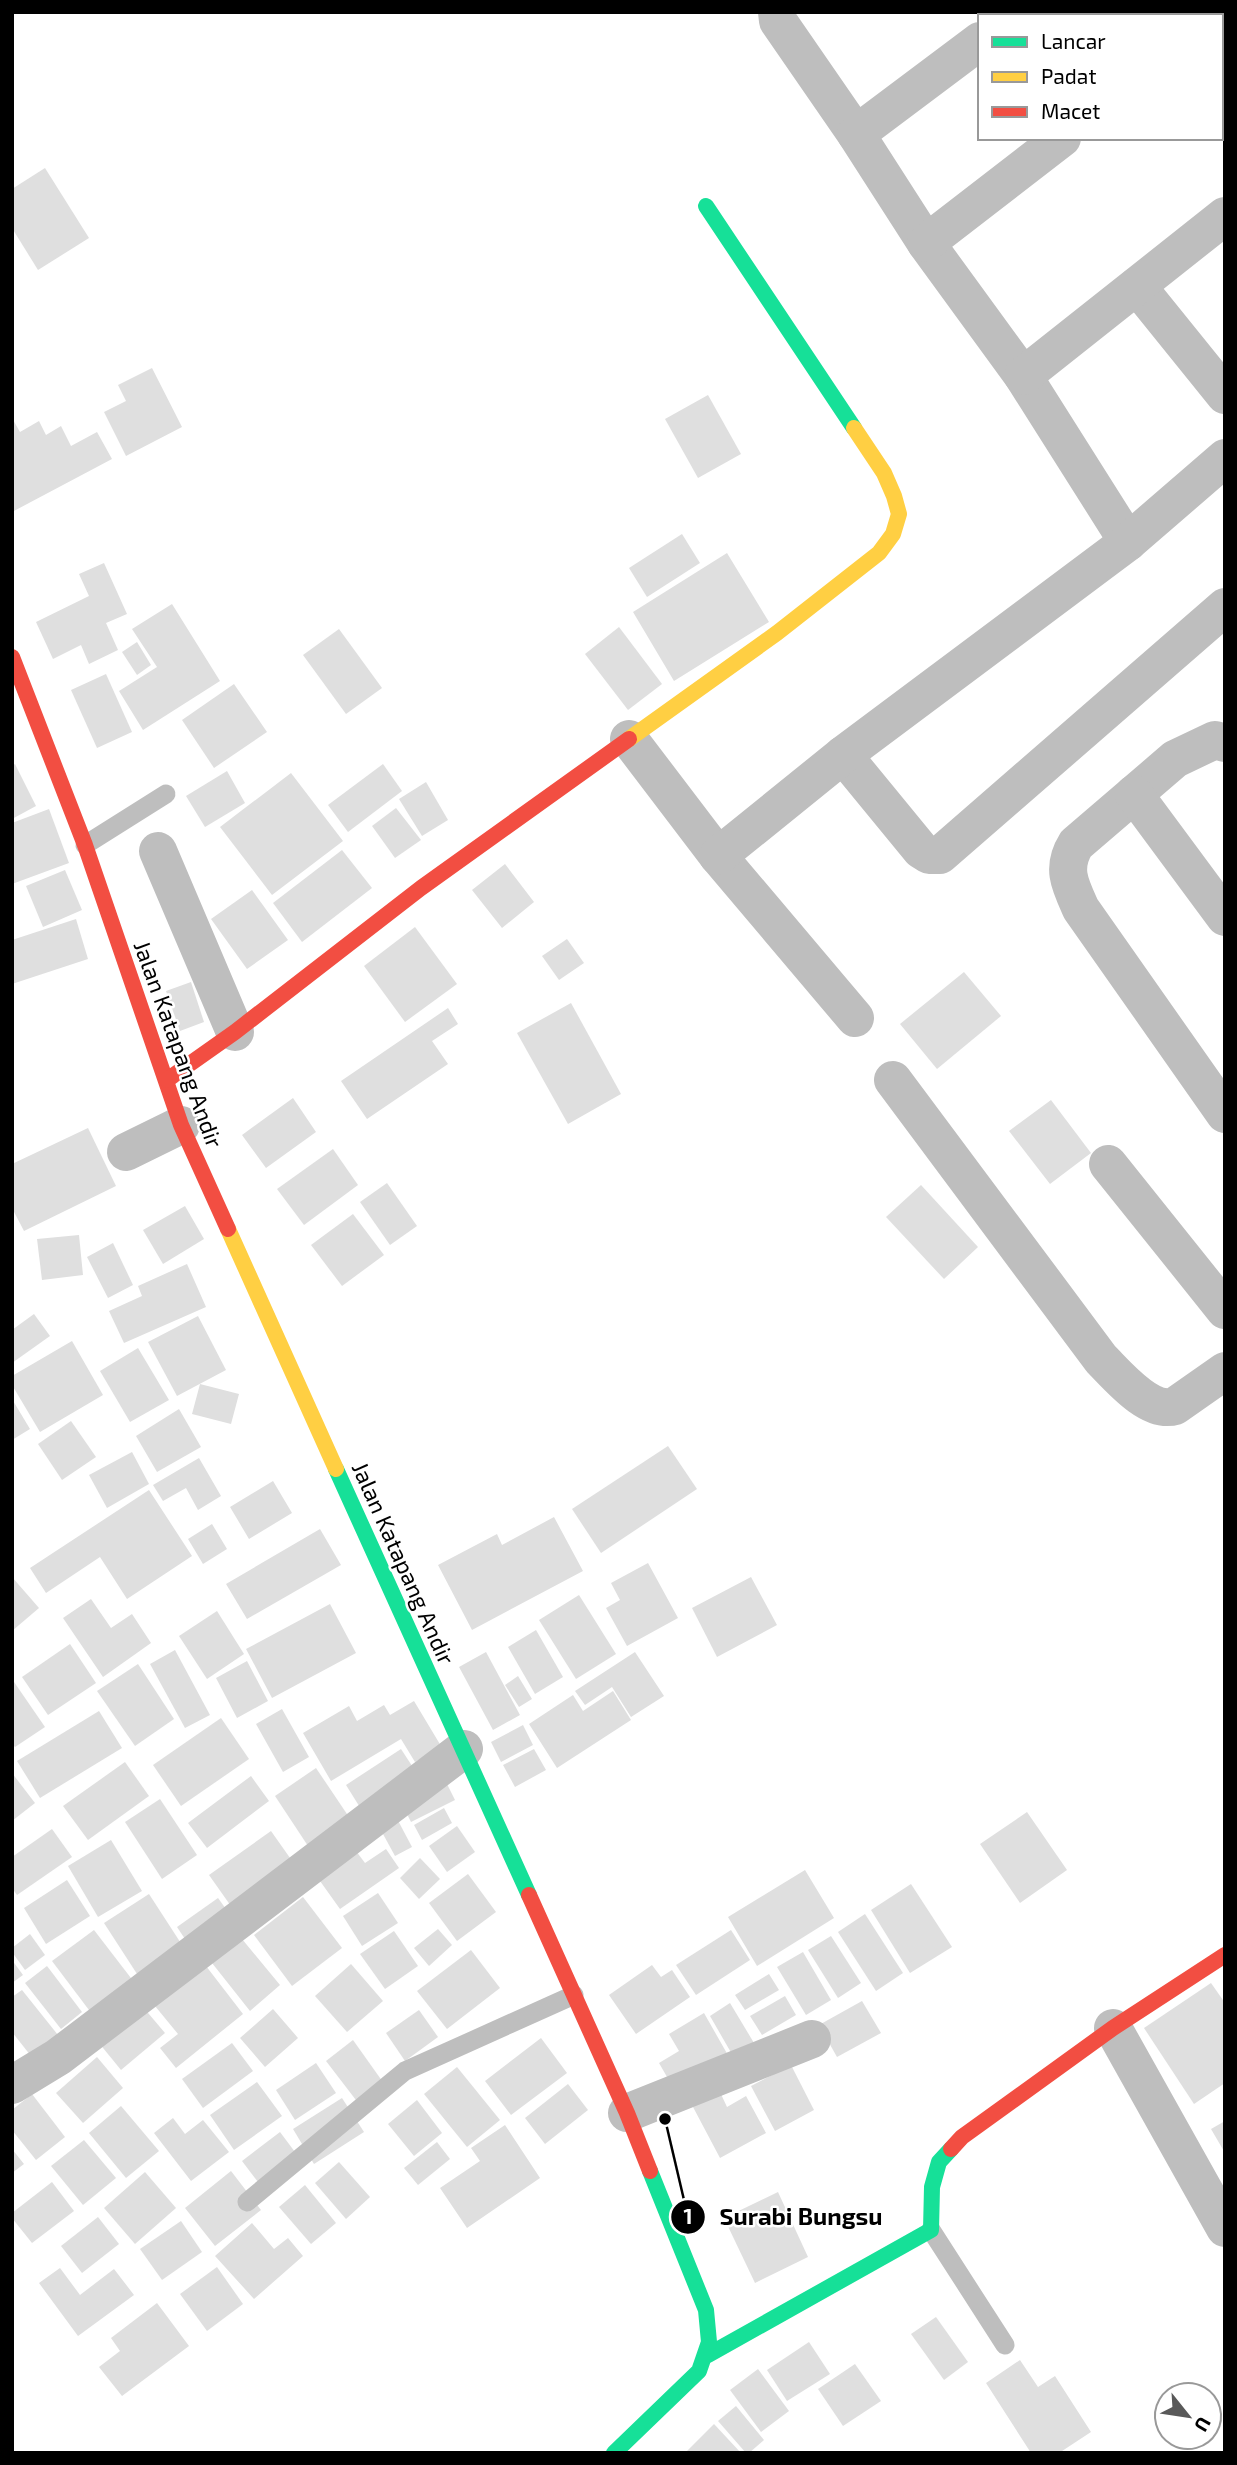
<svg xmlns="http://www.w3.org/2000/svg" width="1237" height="2465" font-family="'Exo 2',sans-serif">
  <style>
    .building { fill: #dfdfdf }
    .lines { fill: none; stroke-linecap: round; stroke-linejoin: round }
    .lane { stroke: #bebebe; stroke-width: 19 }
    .street { stroke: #bebebe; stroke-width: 38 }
    .fast { stroke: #16e098; stroke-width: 16 }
    .slow { stroke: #ffcf43; stroke-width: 16 }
    .jam { stroke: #f24e42; stroke-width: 16 }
    .labels { text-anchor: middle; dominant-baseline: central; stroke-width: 5; stroke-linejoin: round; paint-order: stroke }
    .street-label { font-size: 23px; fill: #000; stroke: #fff }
    .leader { fill: none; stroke: #000; stroke-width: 2.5 }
    .callout-dot { fill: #000; stroke: #fff; stroke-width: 2.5 }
    .mark-label { font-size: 21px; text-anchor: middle; font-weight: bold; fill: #fff }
    .callout-label { font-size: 24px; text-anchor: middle; font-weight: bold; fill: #000; stroke: #fff; stroke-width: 5; stroke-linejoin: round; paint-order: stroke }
  </style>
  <rect width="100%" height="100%" fill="#fff"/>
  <!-- building -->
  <g class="building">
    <polygon points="45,168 89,238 38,270 12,228 12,189"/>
    <polygon points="152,368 182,427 126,456 104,412 126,401 118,385"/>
    <polygon points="708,395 741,454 698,478 665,419"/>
    <polygon points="12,418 20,432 39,421 46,435 61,426 71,446 97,432 112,459 12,512"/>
    <polygon points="682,534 700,563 647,597 629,568"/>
    <polygon points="727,553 769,622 674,681 633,612"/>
    <polygon points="104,563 127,614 106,623 118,650 89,664 81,645 53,659 36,622 89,596 79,574"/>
    <polygon points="172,604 220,681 143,730 119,691 157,667 132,629"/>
    <polygon points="619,627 662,684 628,710 585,654"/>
    <polygon points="339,629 382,688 346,714 303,655"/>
    <polygon points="137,642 151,665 137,675 122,652"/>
    <polygon points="106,674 132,732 97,748 71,690"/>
    <polygon points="234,684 267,732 214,768 182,720"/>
    <polygon points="15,764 36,806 12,819 12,766"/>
    <polygon points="383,764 402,791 348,832 328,805"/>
    <polygon points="227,771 245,803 205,827 186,796"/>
    <polygon points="291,773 343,841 272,895 220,827"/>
    <polygon points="426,782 448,820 422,836 399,799"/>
    <polygon points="396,808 421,840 395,858 372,826"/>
    <polygon points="49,809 69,863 12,884 12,823"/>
    <polygon points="342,850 372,888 302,942 273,903"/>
    <polygon points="505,864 534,902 502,928 472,890"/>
    <polygon points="65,870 82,910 43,927 26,886"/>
    <polygon points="252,890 288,940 247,969 211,919"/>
    <polygon points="76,919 88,959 12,984 12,940"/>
    <polygon points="415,927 457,984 405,1022 364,966"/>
    <polygon points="567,939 584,963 559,980 542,956"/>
    <polygon points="964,972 1001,1016 937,1069 900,1024"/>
    <polygon points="191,982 204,1022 180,1031 166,991"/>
    <polygon points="571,1003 621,1094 568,1124 517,1033"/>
    <polygon points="448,1008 458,1024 432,1041 448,1064 367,1119 341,1081"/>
    <polygon points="293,1098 316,1132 266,1168 242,1135"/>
    <polygon points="1051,1100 1091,1153 1050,1184 1009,1131"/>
    <polygon points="88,1128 116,1186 24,1231 12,1208 12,1164"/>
    <polygon points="333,1149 358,1185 304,1225 277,1189"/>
    <polygon points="387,1183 417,1226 390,1245 360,1202"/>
    <polygon points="921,1185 978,1247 944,1279 886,1217"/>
    <polygon points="185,1206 204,1239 163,1264 143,1230"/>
    <polygon points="353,1214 384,1255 342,1286 311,1245"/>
    <polygon points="79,1235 83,1275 42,1280 37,1239"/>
    <polygon points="113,1243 133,1285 108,1298 87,1257"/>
    <polygon points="187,1264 206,1307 124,1343 109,1311 142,1296 138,1286"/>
    <polygon points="34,1314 50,1336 12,1363 12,1330"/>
    <polygon points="198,1316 226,1370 177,1396 148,1342"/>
    <polygon points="72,1341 103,1395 40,1432 12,1385 12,1376"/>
    <polygon points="138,1348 169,1400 130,1422 100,1371"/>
    <polygon points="200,1384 239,1394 231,1424 192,1414"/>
    <polygon points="12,1399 30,1429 12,1440"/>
    <polygon points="179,1409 201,1447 157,1472 136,1436"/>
    <polygon points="71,1421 96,1457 62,1480 38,1444"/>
    <polygon points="668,1446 697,1489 601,1553 572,1509"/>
    <polygon points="132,1452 149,1484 107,1508 89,1475"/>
    <polygon points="199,1458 221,1496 198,1510 186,1488 163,1501 153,1485"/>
    <polygon points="273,1481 292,1513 249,1539 230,1507"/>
    <polygon points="149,1490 192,1556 127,1599 100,1557 46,1593 30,1568"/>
    <polygon points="554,1517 583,1571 472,1630 438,1565 497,1534 502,1545"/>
    <polygon points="212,1524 227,1549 203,1564 188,1539"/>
    <polygon points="320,1529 341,1565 247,1619 226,1584"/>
    <polygon points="648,1563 678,1618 627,1646 606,1608 620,1600 611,1583"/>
    <polygon points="12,1577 39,1608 12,1631"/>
    <polygon points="751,1577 777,1625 717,1657 692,1608"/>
    <polygon points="579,1595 616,1654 576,1679 539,1620"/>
    <polygon points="91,1599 111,1628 132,1614 151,1643 103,1677 63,1618"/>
    <polygon points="330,1604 356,1653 272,1698 246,1649"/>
    <polygon points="217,1611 244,1654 207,1679 179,1636"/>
    <polygon points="536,1630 563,1677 535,1694 508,1647"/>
    <polygon points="70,1644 96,1683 48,1715 22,1677"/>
    <polygon points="175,1650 210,1715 185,1728 150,1664"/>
    <polygon points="486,1652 520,1715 493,1730 459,1667"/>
    <polygon points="635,1652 664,1696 631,1717 612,1687 585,1705 575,1691"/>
    <polygon points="247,1661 268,1701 237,1718 216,1678"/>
    <polygon points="138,1664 174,1719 135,1746 97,1691"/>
    <polygon points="518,1676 532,1699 519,1707 505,1685"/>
    <polygon points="12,1679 45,1727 15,1747 12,1744"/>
    <polygon points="613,1691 631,1720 557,1768 529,1724 573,1695 583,1711"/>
    <polygon points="414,1701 441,1746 415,1762 401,1739 331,1781 303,1733 349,1706 357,1721 384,1705 390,1715"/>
    <polygon points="282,1709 309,1757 283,1772 256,1724"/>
    <polygon points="99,1711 122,1748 40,1798 17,1761"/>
    <polygon points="221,1718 249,1759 181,1806 153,1765"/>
    <polygon points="523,1725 533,1745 501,1762 491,1742"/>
    <polygon points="401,1749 416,1772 361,1809 346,1785"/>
    <polygon points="534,1749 546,1770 515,1787 503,1765"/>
    <polygon points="125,1762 149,1796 88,1840 63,1806"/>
    <polygon points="316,1768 351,1820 310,1849 275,1796"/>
    <polygon points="12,1773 35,1803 12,1821"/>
    <polygon points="251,1776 269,1801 207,1848 188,1823"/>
    <polygon points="445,1780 455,1800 411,1822 401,1802"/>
    <polygon points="160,1799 197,1855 162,1879 125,1822"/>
    <polygon points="444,1808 452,1823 422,1840 414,1825"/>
    <polygon points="1027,1812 1067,1870 1020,1903 980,1844"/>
    <polygon points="394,1813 412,1847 395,1856 377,1823"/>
    <polygon points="457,1826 475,1852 447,1872 429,1846"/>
    <polygon points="52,1829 72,1857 17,1895 12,1888 12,1857"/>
    <polygon points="271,1831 295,1865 233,1909 209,1875"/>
    <polygon points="111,1840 142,1891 98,1917 68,1866"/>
    <polygon points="353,1847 365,1863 386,1849 399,1868 340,1909 315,1874"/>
    <polygon points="420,1858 440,1879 419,1899 400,1878"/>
    <polygon points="805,1870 834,1918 757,1966 728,1917"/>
    <polygon points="468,1874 496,1912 457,1941 429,1903"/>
    <polygon points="67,1880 90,1916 46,1944 24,1908"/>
    <polygon points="911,1884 952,1947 910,1973 871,1910"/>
    <polygon points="378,1893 398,1923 362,1946 343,1916"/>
    <polygon points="149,1894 184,1948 139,1977 104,1923"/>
    <polygon points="303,1897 342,1948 292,1986 254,1935"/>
    <polygon points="218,1898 231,1916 189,1945 177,1927"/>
    <polygon points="865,1914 903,1973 876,1991 838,1932"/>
    <polygon points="438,1929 452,1945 429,1966 414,1948"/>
    <polygon points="94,1930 134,1982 92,2014 52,1961"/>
    <polygon points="731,1930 750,1960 696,1995 676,1965"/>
    <polygon points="394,1931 418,1966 385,1989 360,1954"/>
    <polygon points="30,1934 45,1955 25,1970 12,1952 12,1948"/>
    <polygon points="831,1936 861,1983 838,1998 808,1950"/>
    <polygon points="242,1939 280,1985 250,2011 212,1963"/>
    <polygon points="471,1950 500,1988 447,2029 417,1991"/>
    <polygon points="803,1952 831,2000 806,2015 777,1967"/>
    <polygon points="12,1960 23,1975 12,1983"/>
    <polygon points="351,1964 383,2001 347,2032 315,1996"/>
    <polygon points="652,1965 661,1977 672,1970 690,1997 636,2034 609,1995"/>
    <polygon points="47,1966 82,2012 61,2029 25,1983"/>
    <polygon points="206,1966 243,2014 176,2068 160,2048 178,2034 155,2006"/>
    <polygon points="769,1974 779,1990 745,2010 735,1995"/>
    <polygon points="1211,1983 1225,2003 1225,2083 1194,2104 1144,2028"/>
    <polygon points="22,1990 58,2035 31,2056 12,2032 12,1997"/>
    <polygon points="785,1996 796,2015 762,2035 750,2016"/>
    <polygon points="862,2001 881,2033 837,2057 819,2025"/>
    <polygon points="730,2003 754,2043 733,2056 710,2016"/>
    <polygon points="143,2007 165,2033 121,2070 99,2043"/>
    <polygon points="273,2009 298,2038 265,2067 240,2038"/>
    <polygon points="419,2010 438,2037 405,2061 386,2033"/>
    <polygon points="704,2013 729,2057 674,2089 659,2063 679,2051 669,2034"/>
    <polygon points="541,2038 567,2073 511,2115 485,2081"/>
    <polygon points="353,2040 385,2085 359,2104 326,2061"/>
    <polygon points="232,2043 253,2071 203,2108 182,2079"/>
    <polygon points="97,2057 123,2088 83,2123 56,2093"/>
    <polygon points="316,2063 336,2093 295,2120 276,2090"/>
    <polygon points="791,2065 814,2110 775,2131 751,2086"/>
    <polygon points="457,2067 500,2120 467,2147 424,2094"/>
    <polygon points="257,2082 282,2116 234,2150 210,2115"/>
    <polygon points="568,2084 588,2110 545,2144 525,2118"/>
    <polygon points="720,2092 727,2107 746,2096 766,2133 720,2158 693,2107"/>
    <polygon points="32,2094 65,2137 36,2160 12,2130 12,2110"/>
    <polygon points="342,2098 364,2132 314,2164 293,2129"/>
    <polygon points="417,2100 442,2133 414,2156 388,2124"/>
    <polygon points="121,2106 159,2151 126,2178 89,2133"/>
    <polygon points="173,2118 185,2134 203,2120 229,2152 191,2181 154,2133"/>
    <polygon points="1225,2121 1225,2153 1211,2129"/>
    <polygon points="505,2125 540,2178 467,2228 440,2188 480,2161 471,2148"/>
    <polygon points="280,2132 304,2164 267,2194 242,2161"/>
    <polygon points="84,2140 116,2178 83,2205 51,2166"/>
    <polygon points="437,2142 450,2159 418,2185 404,2168"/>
    <polygon points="12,2149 24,2164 12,2173"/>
    <polygon points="339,2162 370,2197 346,2219 315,2183"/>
    <polygon points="231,2171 261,2210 215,2246 185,2208"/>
    <polygon points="145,2172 176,2208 135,2244 104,2208"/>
    <polygon points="52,2182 74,2211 32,2243 12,2218 12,2213"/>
    <polygon points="305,2185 336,2223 311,2244 279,2207"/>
    <polygon points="778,2192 808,2257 755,2283 724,2218"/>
    <polygon points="98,2217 119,2244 82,2273 61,2246"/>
    <polygon points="181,2221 202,2252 162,2280 140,2249"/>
    <polygon points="252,2223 274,2249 288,2238 303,2256 254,2299 215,2256"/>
    <polygon points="217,2267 243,2304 207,2331 180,2294"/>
    <polygon points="60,2268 80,2295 114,2269 134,2295 78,2336 39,2283"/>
    <polygon points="157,2303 189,2346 122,2396 99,2367 120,2351 111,2338"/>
    <polygon points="936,2317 968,2362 944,2380 911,2334"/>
    <polygon points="809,2342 830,2374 787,2401 767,2370"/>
    <polygon points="1020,2360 1038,2387 1055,2376 1091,2432 1059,2453 1031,2453 986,2383"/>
    <polygon points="855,2364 881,2401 843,2426 818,2389"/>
    <polygon points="758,2369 789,2411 761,2432 730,2390"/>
    <polygon points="736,2406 764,2440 749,2453 746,2453 718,2421"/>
    <polygon points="714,2424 741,2453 685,2453"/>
  </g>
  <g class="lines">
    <!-- lane -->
    <g class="lane">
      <polyline points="85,845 166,794"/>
      <polyline points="247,2202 405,2071 574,1995"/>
      <polyline points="931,2230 1005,2345"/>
    </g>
    <!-- street -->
    <g class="street">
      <polyline points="777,12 778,21 856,134"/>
      <polyline points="1193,12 1195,16"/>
      <polyline points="1013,16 1018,12"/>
      <polyline points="980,41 856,134 926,243 1023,376 1128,542"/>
      <polyline points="1221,53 1225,58"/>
      <polyline points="926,243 1062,138"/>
      <polyline points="1137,286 1225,395"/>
      <polyline points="1023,376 1225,216"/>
      <polyline points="629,739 718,856 855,1018"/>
      <path d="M1225 743 1215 740 1175 759 1076 844C1061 868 1070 885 1081 909L1225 1114"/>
      <polyline points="843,755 921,850 929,855 940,855 1225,607"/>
      <polyline points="1134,794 1225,917"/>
      <polyline points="158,851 235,1032"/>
      <polyline points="718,856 843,755 1128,542 1225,458"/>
      <path d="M893 1080 1101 1359C1118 1376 1149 1414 1175 1406L1225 1371"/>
      <polyline points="126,1152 181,1125"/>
      <polyline points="1108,1164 1225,1310"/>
      <polyline points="1113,2028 1225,2228"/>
      <polyline points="12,2085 58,2057 464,1749"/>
      <polyline points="627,2113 812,2039"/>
    </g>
    <!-- fast -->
    <g class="fast">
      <polyline points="706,206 854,428"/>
      <polyline points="336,1469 529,1895"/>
      <polyline points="708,2355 931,2230 932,2187 939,2162 951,2149"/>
      <polyline points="614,2453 699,2371 709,2342 706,2310 650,2171"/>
    </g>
    <!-- slow -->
    <g class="slow">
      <polyline points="629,739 777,633 879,553 893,534 899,514 894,496 884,473 854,428"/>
      <polyline points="228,1229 336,1469"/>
    </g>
    <!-- jam -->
    <g class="jam">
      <polyline points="12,657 85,845 181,1125 228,1229"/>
      <polyline points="167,1080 235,1032 421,888 629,739"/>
      <polyline points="529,1895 627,2113 650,2171"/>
      <polyline points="951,2149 962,2137 1113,2028 1225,1955"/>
    </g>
  </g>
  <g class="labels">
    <!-- street labels -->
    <g class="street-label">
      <text transform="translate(179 1044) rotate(70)">Jalan Katapang Andir</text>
      <text transform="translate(404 1563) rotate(66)">Jalan Katapang Andir</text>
    </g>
  </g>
  <!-- callouts -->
  <path class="leader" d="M665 2119L688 2217"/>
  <g class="callout-dot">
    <circle cx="665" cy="2119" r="7"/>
    <circle cx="688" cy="2217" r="18"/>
  </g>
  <g class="mark-label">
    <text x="688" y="2224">1</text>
  </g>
  <g class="callout-label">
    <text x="801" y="2225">Surabi Bungsu</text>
  </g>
  <!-- border -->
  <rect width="1237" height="2465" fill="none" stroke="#000000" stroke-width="28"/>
  <!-- legend -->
  <rect x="978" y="14" width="245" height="126" fill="#ffffff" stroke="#999999" stroke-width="2"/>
  <rect x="992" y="37" width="35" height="10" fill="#16e098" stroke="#999999" stroke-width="2"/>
  <text x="1041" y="49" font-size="21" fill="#000000">Lancar</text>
  <rect x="992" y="72" width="35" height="10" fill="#ffcf43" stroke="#999999" stroke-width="2"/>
  <text x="1041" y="84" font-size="21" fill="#000000">Padat</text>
  <rect x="992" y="107" width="35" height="10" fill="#f24e42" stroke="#999999" stroke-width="2"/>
  <text x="1041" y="119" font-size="21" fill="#000000">Macet</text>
  <!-- north arrow -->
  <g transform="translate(1188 2416) rotate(120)"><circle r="33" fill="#ffffff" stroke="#999999" stroke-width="2"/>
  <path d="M0-5L12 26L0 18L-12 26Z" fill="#595959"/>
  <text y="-10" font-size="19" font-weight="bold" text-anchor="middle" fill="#000000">U</text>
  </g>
</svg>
